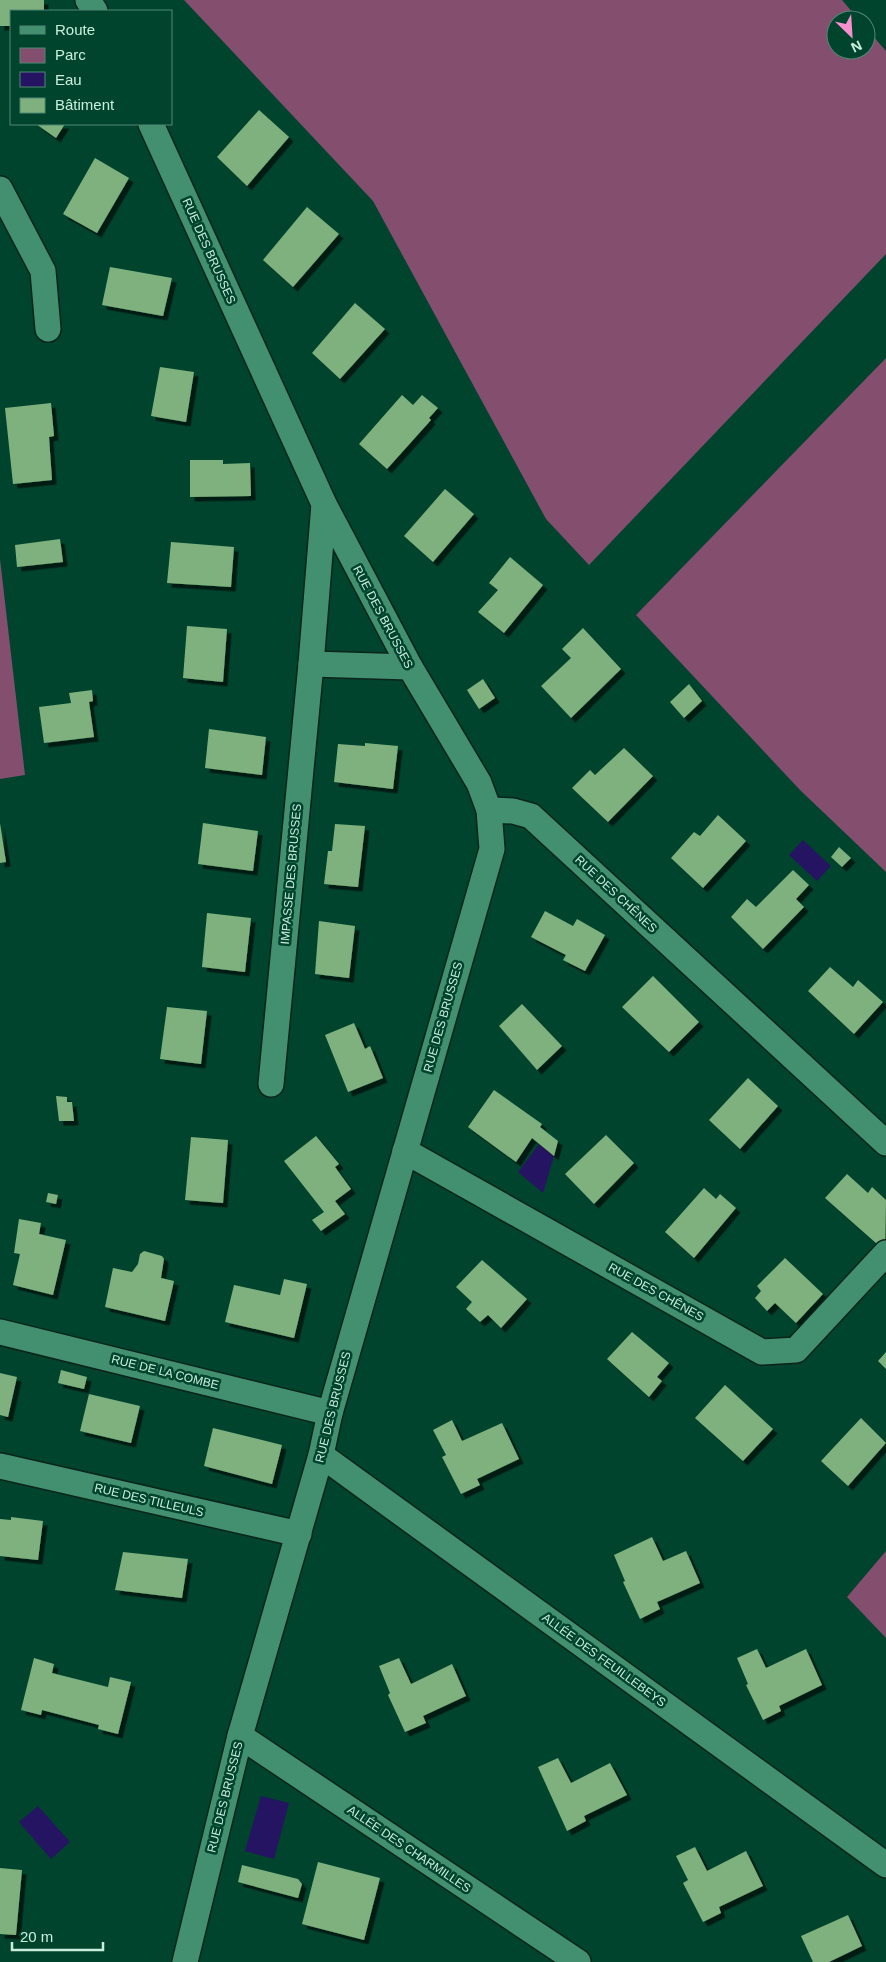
<svg xmlns="http://www.w3.org/2000/svg" width="886" height="1962" font-family="Arial,sans-serif">
  <style>
    .green { fill: #844e6e }
    .water { fill: #251461 }
    .building { fill: #7eb17d; filter: url(#shadow) }
    .lines { fill: none; stroke-linecap: round; stroke-linejoin: round }
    .minor-casing { stroke: #0c251b; stroke-width: 28 }
    .minor { stroke: #429070; stroke-width: 25 }
    .labels { text-anchor: middle; dominant-baseline: central; stroke-width: 5; stroke-linejoin: round; paint-order: stroke }
    .street-label { font-size: 12px; fill: #c9efdc; stroke: #00442e }
  </style>
  <defs>
    <filter id="shadow"><feDropShadow dx="4.5" dy="4.5" stdDeviation="0" flood-color="#0009"/></filter>
  </defs>
  <rect width="100%" height="100%" fill="#00442e"/>
  <!-- green -->
  <g class="green">
    <polygon points="184,0 842,0 859,20 836,20 836,50 866,50 866,28 886,51 886,254 589,565 546,519 373,201"/>
    <polygon points="886,358 886,872 800,790 636,615"/>
    <polygon points="0,559 25,775 0,779"/>
    <polygon points="886,1551 886,1638 847,1597"/>
  </g>
  <!-- water -->
  <g class="water">
    <polygon points="803,840 831,866 817,881 789,855"/>
    <polygon points="540,1143 554,1156 543,1193 518,1172"/>
    <polygon points="261,1796 289,1803 274,1859 245,1851"/>
    <polygon points="38,1806 70,1842 51,1859 19,1822"/>
  </g>
  <!-- building -->
  <g class="building">
    <polygon points="0,0 44,0 44,11 11,11 11,26 0,26"/>
    <polygon points="259,110 289,137 247,186 217,157"/>
    <polygon points="36,124 65,124 56,138"/>
    <polygon points="95,158 129,178 97,233 63,214"/>
    <polygon points="307,207 339,234 293,287 263,260"/>
    <polygon points="110,267 172,278 163,316 102,305"/>
    <polygon points="355,303 385,329 340,379 312,353"/>
    <polygon points="160,367 194,372 186,422 151,416"/>
    <polygon points="402,395 413,405 422,395 438,408 429,418 431,420 387,469 359,444"/>
    <polygon points="51,403 54,436 49,437 52,480 13,484 5,408"/>
    <polygon points="190,460 223,460 223,464 250,463 251,496 190,497"/>
    <polygon points="445,489 474,514 433,562 404,536"/>
    <polygon points="60,539 63,562 17,567 15,545"/>
    <polygon points="171,542 234,547 231,587 167,583"/>
    <polygon points="510,557 543,585 504,633 478,612 498,590 489,583"/>
    <polygon points="187,626 227,629 223,682 183,678"/>
    <polygon points="583,628 621,669 571,718 541,686 571,658 562,649"/>
    <polygon points="483,679 495,698 479,709 467,690"/>
    <polygon points="689,684 702,701 684,718 670,702"/>
    <polygon points="92,690 93,701 89,702 94,737 44,743 39,707 71,703 69,693"/>
    <polygon points="209,729 266,737 262,775 205,768"/>
    <polygon points="365,743 398,746 393,789 334,782 338,744 365,746"/>
    <polygon points="624,748 653,776 608,822 572,788 590,770 595,775"/>
    <polygon points="718,815 746,841 703,888 671,858 694,832 700,836"/>
    <polygon points="0,823 6,862 0,863"/>
    <polygon points="203,823 258,831 253,871 198,864"/>
    <polygon points="335,824 365,826 358,887 324,884 328,851 332,851"/>
    <polygon points="839,847 851,858 842,867 831,857"/>
    <polygon points="793,870 809,885 796,899 804,907 763,949 731,917 747,899 756,907"/>
    <polygon points="545,911 573,926 577,919 605,935 585,971 563,960 566,955 531,937"/>
    <polygon points="207,913 251,918 245,972 202,967"/>
    <polygon points="319,921 355,926 349,978 315,974"/>
    <polygon points="830,967 853,987 858,980 883,1002 854,1034 808,991"/>
    <polygon points="653,976 699,1022 669,1052 622,1007"/>
    <polygon points="522,1004 562,1046 537,1070 499,1026"/>
    <polygon points="167,1007 207,1011 201,1064 160,1059"/>
    <polygon points="354,1023 365,1049 370,1046 383,1078 348,1092 325,1035"/>
    <polygon points="748,1078 778,1106 740,1149 709,1120"/>
    <polygon points="494,1090 542,1124 540,1127 558,1141 554,1156 532,1138 516,1162 468,1127"/>
    <polygon points="56,1096 67,1097 67,1102 72,1102 74,1121 59,1121"/>
    <polygon points="606,1135 634,1163 594,1204 565,1174"/>
    <polygon points="316,1136 339,1164 335,1167 351,1189 335,1201 345,1214 321,1231 312,1220 324,1212 284,1161"/>
    <polygon points="191,1137 228,1140 223,1203 185,1200"/>
    <polygon points="847,1174 868,1193 872,1187 886,1200 885,1251 825,1198"/>
    <polygon points="704,1188 716,1199 720,1194 736,1208 694,1258 665,1232"/>
    <polygon points="48,1193 58,1195 56,1204 46,1202"/>
    <polygon points="19,1219 41,1223 39,1234 66,1240 53,1295 13,1285 20,1254 14,1253"/>
    <polygon points="144,1251 162,1256 164,1259 161,1278 174,1281 165,1321 105,1307 113,1268 132,1272 138,1264 140,1254"/>
    <polygon points="785,1258 823,1294 796,1323 775,1303 767,1311 755,1298 761,1291 757,1286"/>
    <polygon points="482,1260 527,1299 501,1328 488,1315 480,1322 466,1309 472,1302 456,1287"/>
    <polygon points="284,1279 307,1284 294,1338 225,1322 234,1285 280,1295"/>
    <polygon points="632,1332 669,1363 657,1377 662,1381 649,1397 607,1359"/>
    <polygon points="886,1352 886,1369 878,1361"/>
    <polygon points="61,1370 87,1377 84,1389 58,1383"/>
    <polygon points="0,1373 17,1377 8,1417 0,1415"/>
    <polygon points="725,1385 773,1429 743,1461 695,1418"/>
    <polygon points="89,1394 140,1406 131,1443 80,1431"/>
    <polygon points="861,1418 886,1443 848,1486 821,1461"/>
    <polygon points="452,1420 462,1441 502,1423 519,1459 477,1479 480,1485 461,1494 442,1457 446,1455 433,1430"/>
    <polygon points="213,1428 282,1445 272,1484 204,1466"/>
    <polygon points="11,1517 43,1521 38,1560 0,1556 0,1519 11,1520"/>
    <polygon points="652,1537 663,1561 686,1551 700,1583 657,1602 660,1609 640,1619 623,1582 625,1581 614,1555"/>
    <polygon points="123,1552 188,1559 182,1598 115,1590"/>
    <polygon points="757,1649 766,1668 806,1649 822,1685 779,1706 781,1711 763,1720 746,1685 748,1684 737,1658"/>
    <polygon points="34,1658 54,1664 52,1673 108,1687 110,1677 131,1682 118,1734 98,1729 99,1725 42,1710 41,1715 21,1710"/>
    <polygon points="399,1658 411,1684 452,1664 466,1696 423,1716 426,1723 405,1732 388,1695 390,1693 379,1666"/>
    <polygon points="558,1758 571,1783 610,1763 627,1795 584,1816 586,1821 567,1831 538,1767"/>
    <polygon points="695,1847 707,1871 746,1851 763,1886 719,1907 721,1913 703,1922 683,1883 688,1880 676,1856"/>
    <polygon points="318,1862 380,1878 364,1940 302,1924"/>
    <polygon points="242,1865 298,1879 302,1884 298,1898 238,1882"/>
    <polygon points="0,1868 22,1870 16,1935 0,1934"/>
    <polygon points="848,1915 862,1946 829,1962 813,1962 801,1936"/>
  </g>
  <g class="lines">
    <defs>
      <g id="minor">
        <polyline points="88,0 95,11"/>
        <polyline points="151,124 324,504 410,667 479,783 489,810 492,849 330,1413 321,1455 240,1736 185,1962"/>
        <polyline points="0,189 43,271 48,329"/>
        <polyline points="311,664 410,667"/>
        <polyline points="489,810 513,811 531,816 886,1143"/>
        <polyline points="271,1084 311,664 324,504"/>
        <polyline points="405,1151 762,1352 796,1350 886,1253"/>
        <polyline points="0,1332 330,1413"/>
        <polyline points="321,1455 886,1865"/>
        <polyline points="0,1466 299,1534"/>
        <polyline points="240,1736 578,1962"/>
      </g>
    </defs>
    <!-- minor casing -->
    <use href="#minor" class="minor-casing"/>
    <!-- minor -->
    <use href="#minor" class="minor"/>
  </g>
  <g class="labels">
    <!-- street labels -->
    <g class="street-label">
      <text transform="translate(209 251) rotate(66)">RUE DES BRUSSES</text>
      <text transform="translate(383 617) rotate(62)">RUE DES BRUSSES</text>
      <text transform="translate(291 874) rotate(-85)">IMPASSE DES BRUSSES</text>
      <text transform="translate(616 894) rotate(43)">RUE DES CHÊNES</text>
      <text transform="translate(443 1017) rotate(-74)">RUE DES BRUSSES</text>
      <text transform="translate(656 1292) rotate(29)">RUE DES CHÊNES</text>
      <text transform="translate(165 1372) rotate(14)">RUE DE LA COMBE</text>
      <text transform="translate(333 1407) rotate(-76)">RUE DES BRUSSES</text>
      <text transform="translate(149 1500) rotate(13)">RUE DES TILLEULS</text>
      <text transform="translate(604 1660) rotate(36)">ALLÉE DES FEUILLEBEYS</text>
      <text transform="translate(225 1797) rotate(-76)">RUE DES BRUSSES</text>
      <text transform="translate(409 1849) rotate(34)">ALLÉE DES CHARMILLES</text>
    </g>
  </g>
  <!-- legend -->
  <rect x="10" y="10" width="162" height="115" fill="#00442e" stroke="#508874"/>
  <rect x="20" y="26" width="25" height="8" fill="#429070" stroke="#508874"/>
  <text x="55" y="35" font-size="15" fill="#c9efdc">Route</text>
  <rect x="20" y="48" width="25" height="15" fill="#844e6e" stroke="#508874"/>
  <text x="55" y="60" font-size="15" fill="#c9efdc">Parc</text>
  <rect x="20" y="72" width="25" height="15" fill="#251461" stroke="#508874"/>
  <text x="55" y="85" font-size="15" fill="#c9efdc">Eau</text>
  <rect x="20" y="98" width="25" height="15" fill="#7eb17d" stroke="#508874"/>
  <text x="55" y="110" font-size="15" fill="#c9efdc">Bâtiment</text>
  <!-- north arrow -->
  <g transform="translate(851 35) rotate(155)"><circle r="24" fill="#00442e" stroke="#508874"/>
  <path d="M0-4L9 19L0 12L-9 19Z" fill="#f790cd"/>
  <text y="-8" font-size="14" font-weight="bold" text-anchor="middle" fill="#c9efdc">N</text>
  </g>
  <!-- scale -->
  <path d="M12 1942v8h91v-8" fill="none" stroke="#c9efdc" stroke-width="2.5"/>
  <text x="20" y="1942" font-size="15" fill="#c9efdc" stroke="#00442e" stroke-width="4" paint-order="stroke">20 m</text>
</svg>
